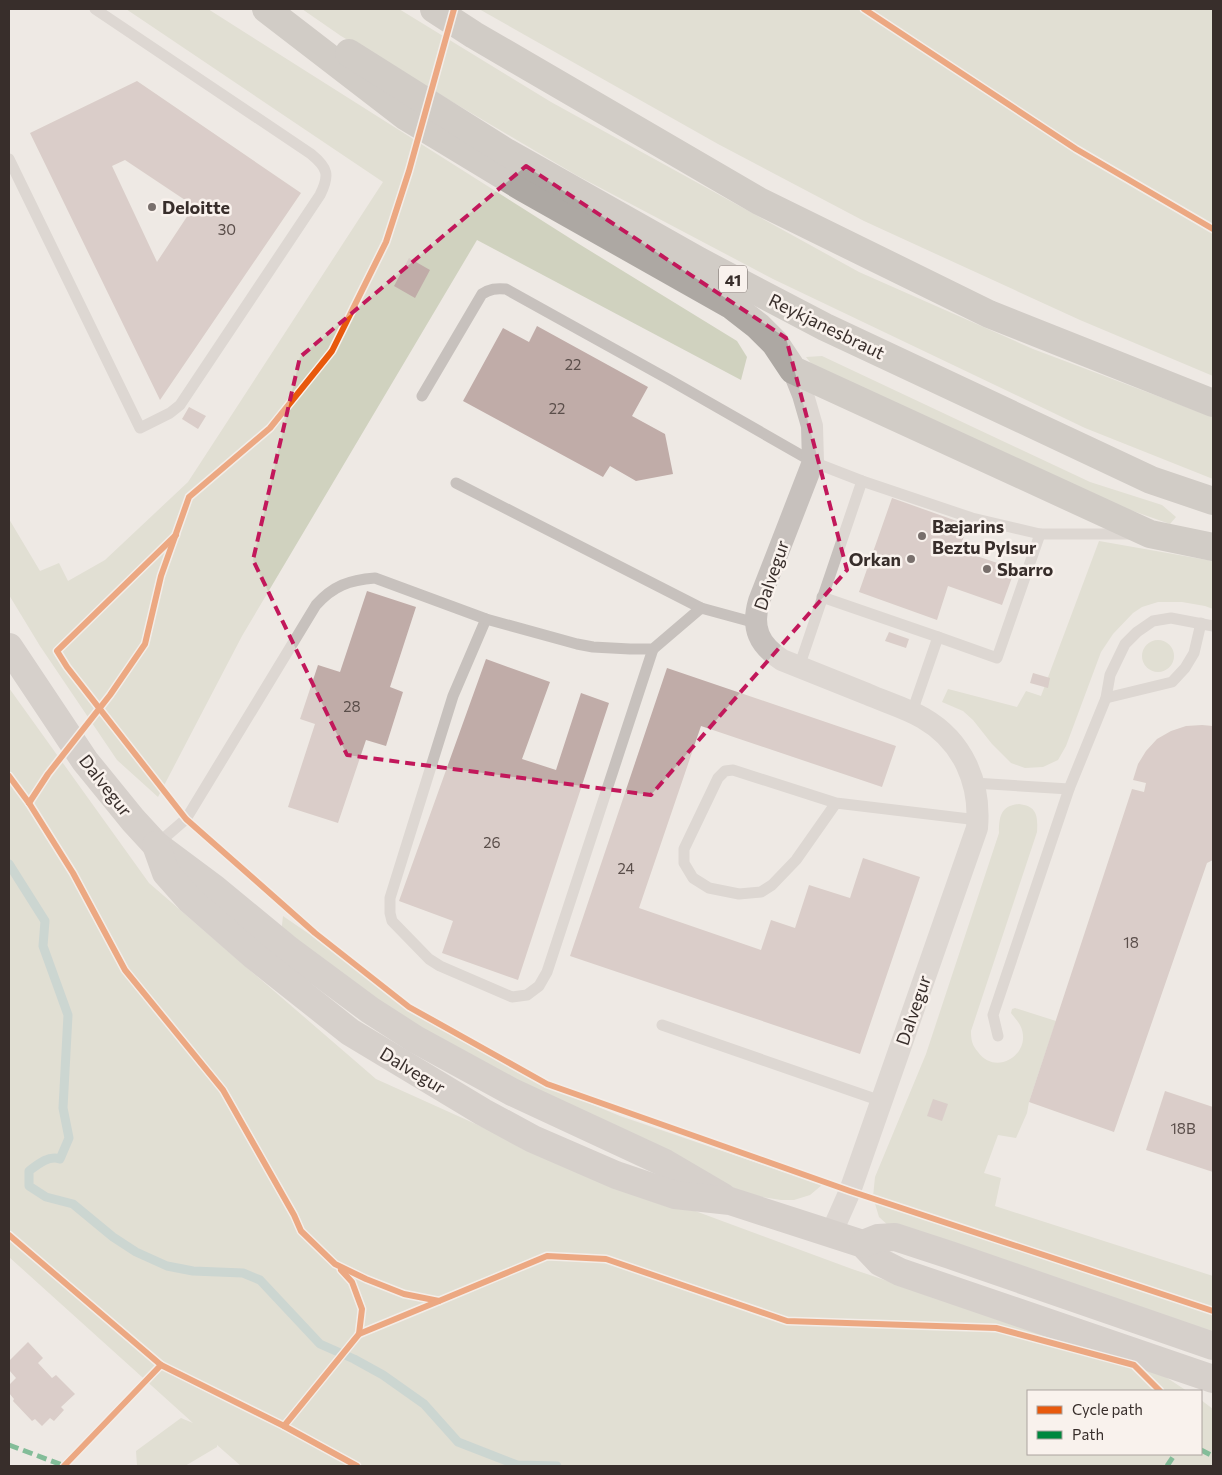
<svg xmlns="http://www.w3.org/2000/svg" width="1222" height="1475" font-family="Commissioner,sans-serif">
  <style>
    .green { fill: #d0d2bf }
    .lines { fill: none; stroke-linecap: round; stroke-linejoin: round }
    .stream { stroke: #a2bebb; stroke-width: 9 }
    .building { fill: #c0aca8; fill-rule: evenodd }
    .lane { stroke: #c7c1bd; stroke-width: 11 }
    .street { stroke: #c7c1bd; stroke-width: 22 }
    .secondary { stroke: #b8b1ae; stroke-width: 28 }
    .highway { stroke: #ada8a3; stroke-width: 28 }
    .quiet { stroke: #00873e; stroke-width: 5; stroke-dasharray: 10 5; stroke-linecap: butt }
    .cycleway-casing { stroke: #f9f2ed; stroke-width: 9 }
    .cycleway { stroke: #e8590c; stroke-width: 6 }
    .marked { fill: none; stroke: #c2185b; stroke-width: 4; stroke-dasharray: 10 6; stroke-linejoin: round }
    .poi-dot { fill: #786f6c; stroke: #f9f2ed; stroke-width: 2 }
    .labels { text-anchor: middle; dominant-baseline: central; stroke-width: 5; stroke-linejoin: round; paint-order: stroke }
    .number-label { font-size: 15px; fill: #5a4e4a }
    .shield { fill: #f9f2ed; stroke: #726965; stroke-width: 1 }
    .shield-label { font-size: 16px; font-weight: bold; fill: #382e2b }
    .poi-label { font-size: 18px; font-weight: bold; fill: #382e2b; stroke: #f9f2ed; text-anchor: start }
    .street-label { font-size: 18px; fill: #382e2b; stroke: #f9f2ed }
  </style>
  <rect width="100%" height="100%" fill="#eee9e4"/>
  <!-- green -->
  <g class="green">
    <polygon points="126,9 208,9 579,244 737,341 747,357 741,380 477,240 242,636 158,797 117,760 40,646 9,595 9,519 40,571 59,563 68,581 105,560 188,482 383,182"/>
    <polygon points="302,9 399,9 551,102 859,272 1033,349 1213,417 1213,479 1085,428 773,279 576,175 341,36"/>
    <polygon points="479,9 1213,9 1213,376 1080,320 864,221 718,144"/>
    <polygon points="822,356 1090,482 1162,505 1176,517 1170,524 1076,491 817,371 806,357"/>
    <polygon points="1099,541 1213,561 1213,609 1205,606 1182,602 1158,602 1142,607 1133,613 1113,634 1101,652 1066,746 1058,760 1043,767 1025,768 1011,763 992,744 973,720 963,711 942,702 948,689 1017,707 1026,691 1041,696"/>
    <circle cx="1158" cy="656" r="16"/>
    <polygon points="9,688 149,883 376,1079 544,1155 852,1269 1158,1372 1187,1391 1028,1391 1028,1454 1201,1454 1201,1400 1213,1409 1213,1466 241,1466 217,1445 217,1447 185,1466 137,1466 136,1451 181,1418 193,1423 9,1257"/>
    <path d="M1019 804C1037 806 1038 816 1037 832L971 1031C971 1040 972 1045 978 1052 997 1078 1034 1052 1020 1025 1018 1021 1014 1017 1011 1013L1012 1009 1015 1008 1056 1021 1029 1102 1027 1113 1016 1138 998 1135 984 1173 1001 1178 995 1206 1213 1276V1339L890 1227 879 1217 873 1197 875 1177 926 1054 999 833C999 816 1001 806 1019 804Z"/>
    <polygon points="283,916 459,1037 538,1082 620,1116 822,1185 810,1195 794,1200 781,1200 750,1195 711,1178 416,1033 281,934"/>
  </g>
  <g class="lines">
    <!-- stream -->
    <path class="stream" d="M9 864 45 921 43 946 68 1015 63 1108 69 1138 60 1159C49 1155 38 1164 29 1171V1186L46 1197 73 1204 113 1237 136 1252 167 1266 193 1271 243 1273 260 1280 320 1344 354 1359 383 1375 424 1404 458 1442 517 1465 557 1466"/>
  </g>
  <!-- building -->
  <g class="building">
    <path d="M137 81 301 193 160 400 30 133ZM125 160 194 206 157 262 112 166Z"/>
    <polygon points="409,258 430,270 415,298 394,286"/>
    <polygon points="537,326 648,387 632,416 665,434 673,474 636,481 610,466 603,477 463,401 503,328 529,342"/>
    <polygon points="189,407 206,416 198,429 182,419"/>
    <polygon points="892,498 968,525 959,550 1015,569 1002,605 948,586 937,620 859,592"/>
    <polygon points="367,591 416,607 390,687 403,692 386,746 366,740 338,823 288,807 315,724 300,719 318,665 340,672"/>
    <polygon points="889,632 909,639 906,648 885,641"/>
    <polygon points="486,659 550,682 522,759 556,770 581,693 609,703 518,980 442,953 453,921 399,901"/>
    <polygon points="667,668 896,746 882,787 701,726 639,908 761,950 771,920 795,928 809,885 850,898 863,858 920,877 860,1054 570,956"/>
    <polygon points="1033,673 1050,678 1048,688 1030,683"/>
    <polygon points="1202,725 1213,726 1213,860 1207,863 1114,1132 1029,1102 1132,789 1144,792 1146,783 1133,780 1138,764 1146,751 1157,739 1171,731 1186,726"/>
    <polygon points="1165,1091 1213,1107 1213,1172 1146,1150"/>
    <polygon points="933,1099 948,1104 942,1121 927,1116"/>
    <polygon points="28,1342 43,1358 38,1363 52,1378 56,1375 75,1394 61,1407 64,1410 54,1421 50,1418 42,1426 35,1419 32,1421 13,1401 14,1399 9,1393 9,1385 16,1378 9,1370 9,1361"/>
  </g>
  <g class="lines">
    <!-- lane -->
    <g class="lane">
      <path d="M9 159 140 428 170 413 180 405 320 195C330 175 328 168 311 154L95 9"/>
      <path d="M422 396 482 294C490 289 496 288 506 289L668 379 813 462 862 481 972 518 1040 534H1131"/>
      <polyline points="456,483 701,608"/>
      <polyline points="822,597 938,637"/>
      <polyline points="486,619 453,696 390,898 390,913 392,921 429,959 440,966 512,997 527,995 539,986 547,972 653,649"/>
      <polyline points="799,667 862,481"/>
      <polyline points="1106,698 1172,682 1185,668 1194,653 1201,623"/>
      <polyline points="912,712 938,637 997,658 1040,534"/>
      <polyline points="974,783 1069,789"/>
      <polyline points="836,803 796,860 772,885 761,892 739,894 709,888 693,878 684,863 684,849 718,778 725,771 733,770 836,803 978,820"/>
      <path d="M156 845 186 819 316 605C333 586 349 580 375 578L486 619 577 644 593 647 630 649H653L701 608 756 623"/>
      <polyline points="662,1025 881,1101"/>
      <polyline points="998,1036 993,1015 1069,789 1106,698 1110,675 1125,644 1137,632 1153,621 1171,618 1213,626"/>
    </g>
    <!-- street -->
    <path class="street" d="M793 370 803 395 812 426 813 462 759 601C751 628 759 645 782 660 810 671 839 683 867 694 885 702 906 708 923 718 963 741 981 783 977 828L850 1191 831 1234"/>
    <!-- secondary -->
    <g class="secondary">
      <polyline points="9,647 85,761 133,820 156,845 215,889 289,950 370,1010 415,1039 512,1092 665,1163 723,1197"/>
      <polyline points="156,845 166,873 190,900 253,955 350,1032 483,1112 533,1139 616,1175 675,1195 730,1201 863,1244 880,1262 900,1272 1213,1379"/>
      <polyline points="863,1244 878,1238 895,1237 950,1255 1213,1346"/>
    </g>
    <!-- highway -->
    <g class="highway">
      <polyline points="266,9 405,116 522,187 731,305 758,326 775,343 793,370 1150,534 1213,547"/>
      <polyline points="434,9 474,35 759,201 989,314 1213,403"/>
      <polyline points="349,53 506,152 699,261 825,327 1151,480 1213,501"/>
    </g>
    <!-- quiet -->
    <g class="quiet">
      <polyline points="9,1445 65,1466"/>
      <polyline points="1201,1450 1213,1456"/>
      <polyline points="1167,1466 1175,1454"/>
    </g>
    <defs>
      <g id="cycleway">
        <polyline points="864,9 1076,149 1213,229"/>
        <polyline points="176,535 57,651 67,667 186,819 315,933 409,1007 547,1084 850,1191 1213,1311"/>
        <polyline points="9,776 29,803 73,873 125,970 223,1090 294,1215 301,1231 335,1264 366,1279 404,1294 439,1301 547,1256 606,1259 787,1321 996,1328 1134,1365 1160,1391"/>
        <polyline points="29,803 48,774 110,695 145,644 161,576 189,497 270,428 332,351 386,242 409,171 454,9"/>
        <polyline points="9,1235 161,1365 284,1426 357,1466"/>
        <polyline points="341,1270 352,1282 362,1309 359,1334"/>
        <polyline points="284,1426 359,1334 439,1301"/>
        <polyline points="64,1466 161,1365"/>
      </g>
    </defs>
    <!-- cycleway casing -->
    <use href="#cycleway" class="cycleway-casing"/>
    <!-- cycleway -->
    <use href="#cycleway" class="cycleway"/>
  </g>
  <!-- marked area -->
  <path d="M0 0H1222V1475H0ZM526 166 786 338 847 570 651 795 347 755 253 560 300 357Z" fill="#eee9e4" fill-opacity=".55" fill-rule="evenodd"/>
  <path class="marked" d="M526 166 786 338 847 570 651 795 347 755 253 560 300 357Z"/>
  <!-- markers -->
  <g class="poi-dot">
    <circle cx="152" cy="207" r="5"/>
    <circle cx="922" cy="536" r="5"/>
    <circle cx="911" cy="559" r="5"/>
    <circle cx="987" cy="569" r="5"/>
  </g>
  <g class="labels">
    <!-- number labels -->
    <g class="number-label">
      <text x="227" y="229">30</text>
      <text x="573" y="364">22</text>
      <text x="557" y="408">22</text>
      <text x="352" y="706">28</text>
      <text x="492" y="842">26</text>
      <text x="626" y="868">24</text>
      <text x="1131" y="942">18</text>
      <text x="1183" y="1128">18B</text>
    </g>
    <!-- shield labels -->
    <rect class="shield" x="719" y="265.5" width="28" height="27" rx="4"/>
    <g class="shield-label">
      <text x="733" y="279">41</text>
    </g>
    <!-- poi labels -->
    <g class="poi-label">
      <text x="162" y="207">Deloitte</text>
      <text x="932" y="526">Bæjarins<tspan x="932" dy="21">Beztu Pylsur</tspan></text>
      <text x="901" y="559" text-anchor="end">Orkan</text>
      <text x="997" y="569">Sbarro</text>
    </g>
    <!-- street labels -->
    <g class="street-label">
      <text transform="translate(827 326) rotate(26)">Reykjanesbraut</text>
      <text transform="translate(771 575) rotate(-71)">Dalvegur</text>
      <text transform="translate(106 785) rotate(52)">Dalvegur</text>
      <text transform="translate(913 1010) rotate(-71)">Dalvegur</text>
      <text transform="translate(413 1070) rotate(31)">Dalvegur</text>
    </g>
  </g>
  <!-- border -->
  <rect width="1222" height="1475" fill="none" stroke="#382e2b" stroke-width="20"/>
  <!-- legend -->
  <rect x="1027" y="1390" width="175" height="65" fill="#f9f2ed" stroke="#aca49f"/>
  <rect x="1037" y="1406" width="25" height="8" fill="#e8590c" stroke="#aca49f"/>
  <text x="1072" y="1415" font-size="15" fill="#382e2b">Cycle path</text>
  <rect x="1037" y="1431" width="25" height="8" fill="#00873e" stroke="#aca49f"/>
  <text x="1072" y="1440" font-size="15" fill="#382e2b">Path</text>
</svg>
